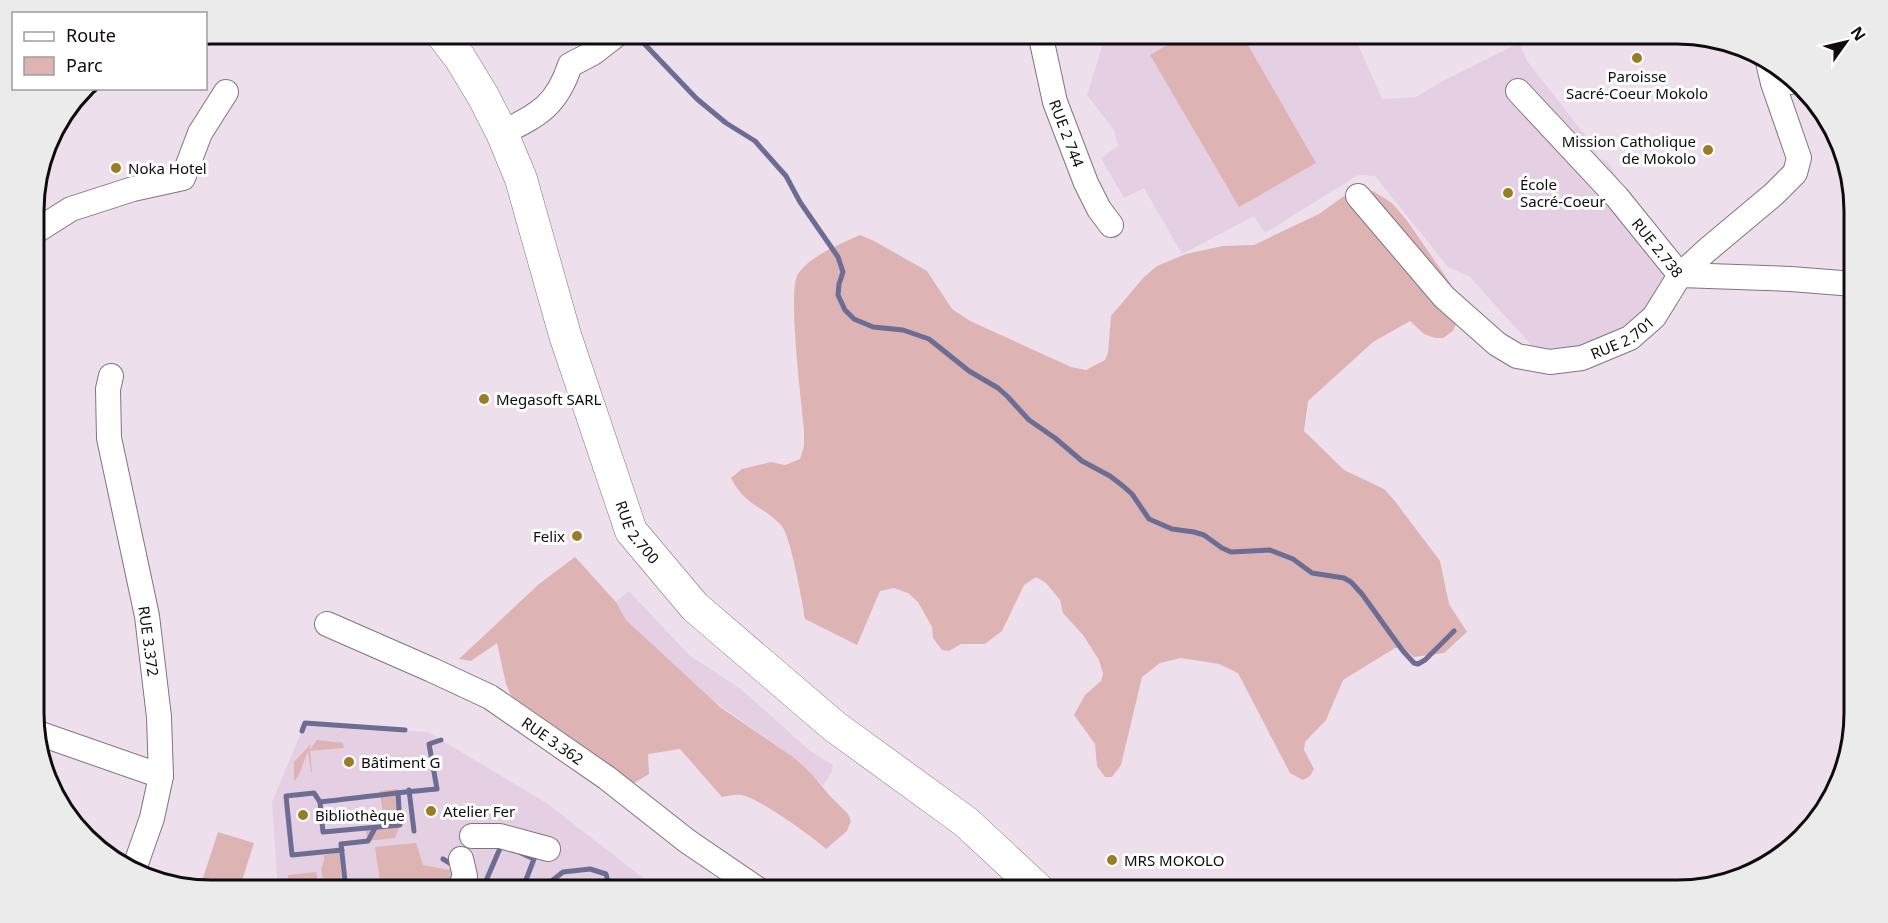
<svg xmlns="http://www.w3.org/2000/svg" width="1888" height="923" font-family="'Noto Sans',sans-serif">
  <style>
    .built { fill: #e5d0e3 }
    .green { fill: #deb3b4 }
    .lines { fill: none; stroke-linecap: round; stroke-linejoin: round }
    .stream { stroke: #6b6d94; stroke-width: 5 }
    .minor-casing { stroke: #817481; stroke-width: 26 }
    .major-casing { stroke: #817481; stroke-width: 33 }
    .minor { stroke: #fff; stroke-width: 24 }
    .major { stroke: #fff; stroke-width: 32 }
    .poi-dot { fill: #9a7c25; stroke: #fff; stroke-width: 2 }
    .labels { text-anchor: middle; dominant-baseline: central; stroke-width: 6; stroke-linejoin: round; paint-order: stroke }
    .poi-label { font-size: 15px; fill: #0f0b0f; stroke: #fff; text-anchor: start }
    .street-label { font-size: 15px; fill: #0f0b0f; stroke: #fff }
    .rim { fill: none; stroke: #0f0b0f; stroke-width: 3 }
  </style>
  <rect width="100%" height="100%" fill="#eedfed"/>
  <!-- built -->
  <g class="built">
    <polygon points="1106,33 1353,33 1382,99 1416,97 1439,83 1519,43 1527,61 1585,135 1600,159 1607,161 1662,246 1679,264 1664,279 1652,318 1593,347 1542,349 1532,346 1470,277 1448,267 1375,176 1358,175 1265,233 1254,216 1182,254 1144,188 1124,198 1101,158 1118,146 1114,130 1087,95"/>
    <polygon points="629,591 689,655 741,689 809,750 833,765 832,771 823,786 793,757 708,697 626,620 616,602"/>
    <polygon points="305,723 428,732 548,804 647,881 635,890 278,890 272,802"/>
  </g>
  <!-- green -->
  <g class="green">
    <polygon points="1188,33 1241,33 1316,163 1239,207 1150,55"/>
    <path d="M1365 191H1373L1392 203 1408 222 1450 283 1459 316 1453 331 1443 338H1435L1424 334 1410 321 1373 342 1308 401 1304 431 1344 470 1384 489 1394 500 1440 561 1449 604 1467 632 1444 653 1414 657 1403 648H1395L1343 680 1326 720 1305 742 1304 750 1314 769 1310 776 1303 780 1290 773 1238 673 1219 664 1181 658 1160 663 1142 677 1121 765 1112 777H1105L1097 766 1095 744 1074 715 1085 695 1101 681 1103 674 1099 660 1083 635 1063 613 1060 600 1046 583 1036 577 1024 585 1002 631 985 644H961L949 651 942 650 933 638 932 627 918 602 908 593 894 588 880 591 857 645 805 619C803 604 790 533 781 525 762 505 745 506 731 478L742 469 771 462 785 465 800 459 804 446V431C802 406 787 290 798 274 810 256 840 244 860 235L874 241 927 271 952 309 970 321 1071 367 1086 370 1105 360 1108 353 1111 316 1144 277 1157 266 1186 254 1223 246 1254 245 1319 214 1344 196Z"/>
    <path d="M575 557 616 602 626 620 720 707 793 757 810 772 829 795 848 814 851 821 847 831 826 849C813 837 758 798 742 795 736 794 728 796 722 797L680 749 648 754 649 774 629 786 520 716 506 684 497 643 471 661 459 659 539 584Z"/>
    <polygon points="317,740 343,743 344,748 310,751 312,772 318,772 311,772 308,751 298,777 294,781 294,762 311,744 309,751"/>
    <polygon points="397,789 400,825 395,838 368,841 365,828 384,826 380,791"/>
    <polygon points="218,832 254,843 239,890 211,890 200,887"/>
    <polygon points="416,843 423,865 455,871 446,890 381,890 375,847"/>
    <polygon points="339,852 342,883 324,884 321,870 324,860 324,855"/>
    <polygon points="316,872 319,885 287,890 288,875"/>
  </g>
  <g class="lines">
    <!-- stream -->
    <g class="stream">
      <polyline points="634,33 697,99 726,123 755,141 786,176 800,202 838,257 843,272 839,284 838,295 845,310 854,319 873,327 903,330 929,339 969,371 998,388 1008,397 1029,420 1055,438 1082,461 1110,476 1123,486 1132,494 1149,519 1172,529 1194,532 1204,535 1222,548 1231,552 1270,550 1293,559 1312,573 1344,578 1351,582 1362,594 1403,651 1414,663 1418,664 1425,660 1454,631"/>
      <polyline points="302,731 305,723 405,730"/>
      <polyline points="409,790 414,831"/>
      <polyline points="320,802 323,832 400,825 398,793"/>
      <path d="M342 850 292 855 286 796 314 793 320 802C359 798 398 792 437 789L429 744 441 740"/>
      <polyline points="521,853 534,859 522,890"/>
      <polyline points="443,859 453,865"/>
      <polyline points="346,890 341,844 368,841 375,828"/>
      <polyline points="482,890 501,846"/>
      <polyline points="540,890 563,872 590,869 606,874 610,890"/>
    </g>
    <defs>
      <g id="minor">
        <path id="s1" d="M1040 33 1055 102 1086 183 1099 209 1111 225"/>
        <polyline points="1768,62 1773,83 1790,82"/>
        <path id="s2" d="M1518 91 1617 197 1680 275 1791 279 1854 284"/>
        <path d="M502 133C539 115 557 105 570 65L593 53 619 33"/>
        <path id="s3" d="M1358 196 1444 297 1497 344 1517 356 1550 362 1582 358 1630 338 1654 317 1680 275 1706 251 1774 194 1795 173 1799 158 1773 83"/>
        <polyline points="33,233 71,209 133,189 183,178 200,133 226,92"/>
        <path id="s4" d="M327 624 432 670 490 697 607 778 687 841 759 890"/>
        <polyline points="35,732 161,776 159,717 147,616 109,438 108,389 111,376"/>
        <polyline points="472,836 500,836 548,849"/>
        <polyline points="133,872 152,818 161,776"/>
        <polyline points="459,890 465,876 461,859"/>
      </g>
      <g id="major">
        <path id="s5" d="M441 33 460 58 483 96 502 133 521 179 565 335 631 531 695 607 834 726 966 822 1039 890"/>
      </g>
    </defs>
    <!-- minor casing -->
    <use href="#minor" class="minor-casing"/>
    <!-- major casing -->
    <use href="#major" class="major-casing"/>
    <!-- minor -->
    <use href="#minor" class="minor"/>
    <!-- major -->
    <use href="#major" class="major"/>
  </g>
  <!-- markers -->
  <g class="poi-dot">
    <circle cx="1637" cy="58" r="6"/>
    <circle cx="1708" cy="150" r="6"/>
    <circle cx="116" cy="168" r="6"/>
    <circle cx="1508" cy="193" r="6"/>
    <circle cx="484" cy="399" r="6"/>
    <circle cx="577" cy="536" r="6"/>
    <circle cx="349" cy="762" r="6"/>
    <circle cx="431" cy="811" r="6"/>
    <circle cx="303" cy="815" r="6"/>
    <circle cx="1112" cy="860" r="6"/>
  </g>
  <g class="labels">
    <!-- poi labels -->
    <g class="poi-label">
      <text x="1637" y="76" text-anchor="middle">Paroisse<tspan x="1637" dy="17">Sacré-Coeur Mokolo</tspan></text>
      <text x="1696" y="141" text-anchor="end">Mission Catholique<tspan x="1696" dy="17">de Mokolo</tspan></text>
      <text x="128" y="168">Noka Hotel</text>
      <text x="1520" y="184">École<tspan x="1520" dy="17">Sacré-Coeur</tspan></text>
      <text x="496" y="399">Megasoft SARL</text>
      <text x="565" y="536" text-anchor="end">Felix</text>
      <text x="361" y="762">Bâtiment G</text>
      <text x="443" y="811">Atelier Fer</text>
      <text x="315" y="815">Bibliothèque</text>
      <text x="1124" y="860">MRS MOKOLO</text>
    </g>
    <!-- street labels -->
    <g class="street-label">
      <text stroke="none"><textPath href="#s1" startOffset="104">RUE 2 744</textPath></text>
      <text stroke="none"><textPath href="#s2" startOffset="210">RUE 2.738</textPath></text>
      <text stroke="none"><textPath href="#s3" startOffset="338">RUE 2.701</textPath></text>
      <text stroke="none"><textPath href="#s5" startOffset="540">RUE 2.700</textPath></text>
      <text transform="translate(149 641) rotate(82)">RUE 3.372</text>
      <text stroke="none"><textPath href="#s4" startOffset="255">RUE 3.362</textPath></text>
    </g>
  </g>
  <!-- crop -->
  <path d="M0 0H1888V923H0ZM211 44H1677A167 167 0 0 1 1844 211V713A167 167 0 0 1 1677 880H211A167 167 0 0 1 44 713V211A167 167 0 0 1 211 44Z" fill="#ecebec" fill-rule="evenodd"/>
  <path class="rim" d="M211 44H1677A167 167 0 0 1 1844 211V713A167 167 0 0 1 1677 880H211A167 167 0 0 1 44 713V211A167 167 0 0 1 211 44Z"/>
  <!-- legend -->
  <rect x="12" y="12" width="195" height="78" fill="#ffffff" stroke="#9f9d9f" stroke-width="1.5"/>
  <rect x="24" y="32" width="30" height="9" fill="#ffffff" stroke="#9f9d9f" stroke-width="1.5"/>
  <text x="66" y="42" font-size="18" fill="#0f0b0f">Route</text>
  <rect x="24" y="57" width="30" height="18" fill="#deb3b4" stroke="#9f9d9f" stroke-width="1.5"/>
  <text x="66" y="72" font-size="18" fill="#0f0b0f">Parc</text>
  <!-- north arrow -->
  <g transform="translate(1846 42) rotate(56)" stroke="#ffffff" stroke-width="4.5" paint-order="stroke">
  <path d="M0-4.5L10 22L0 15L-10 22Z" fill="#0f0b0f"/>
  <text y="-9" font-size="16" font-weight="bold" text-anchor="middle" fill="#0f0b0f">N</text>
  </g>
</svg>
